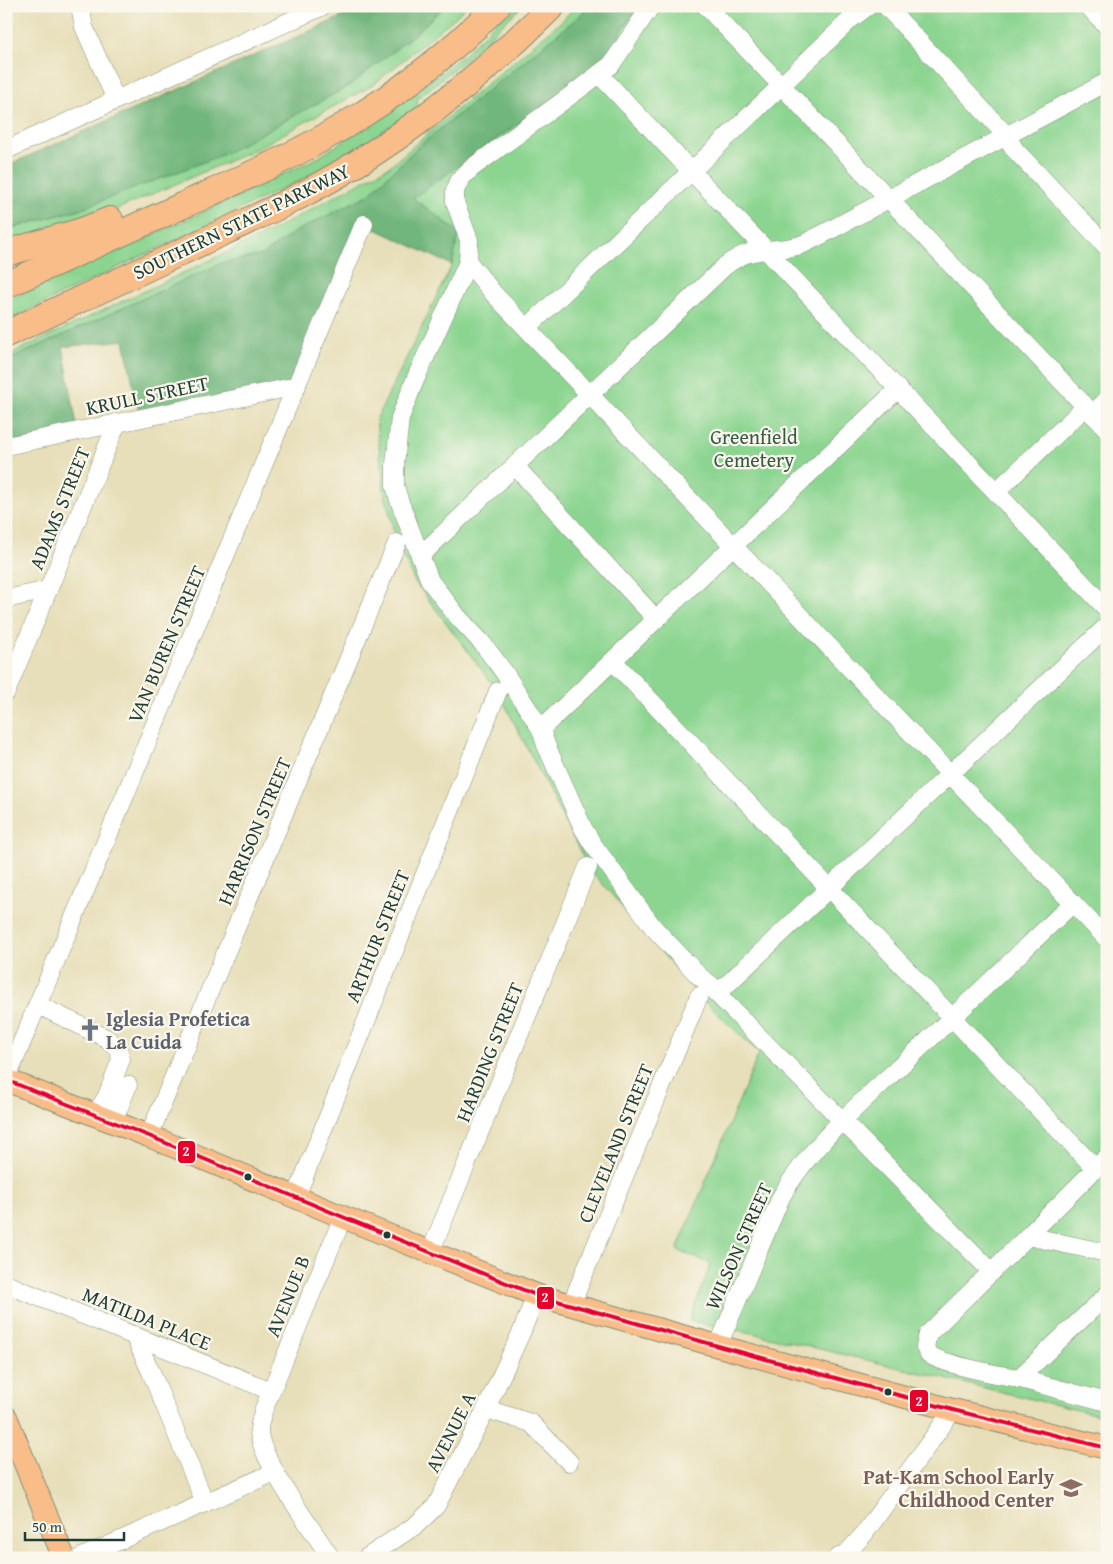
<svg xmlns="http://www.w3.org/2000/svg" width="1113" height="1564" font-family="'Gentium Book Plus',serif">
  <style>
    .green { fill: #8cd591; stroke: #568962 }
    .forest { fill: #71b67b; stroke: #487a58 }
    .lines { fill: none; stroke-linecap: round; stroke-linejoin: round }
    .minor-casing { stroke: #838e76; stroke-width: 19 }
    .major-casing { stroke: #838e76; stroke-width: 24 }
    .highway-casing { stroke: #838e76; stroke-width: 28 }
    .minor { stroke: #fff; stroke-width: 18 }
    .major { stroke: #f8bd89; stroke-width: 22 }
    .highway { stroke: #f8bd89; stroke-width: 26 }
    .bus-1-casing { stroke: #fbf7ec; stroke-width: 8 }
    .bus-1 { stroke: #e4002b; stroke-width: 4 }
    .bus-dot { fill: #1f3d34; stroke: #fbf7ec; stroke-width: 2 }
    .labels { text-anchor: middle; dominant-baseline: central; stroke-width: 4.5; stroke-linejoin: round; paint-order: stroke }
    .street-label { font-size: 20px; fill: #1f3d34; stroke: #fbf7ec }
    .park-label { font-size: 20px; fill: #355b47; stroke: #fbf7ec }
    .worship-label { font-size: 20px; font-weight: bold; fill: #5b616d; stroke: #fbf7ec; text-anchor: start }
    .education-label { font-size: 20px; font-weight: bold; fill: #785e54; stroke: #fbf7ec; text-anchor: end }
    .line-badge { stroke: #fbf7ec; stroke-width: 2 }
    .badge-label { font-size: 14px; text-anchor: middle; font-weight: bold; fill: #fff }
  </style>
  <rect width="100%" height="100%" fill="#fbf7ec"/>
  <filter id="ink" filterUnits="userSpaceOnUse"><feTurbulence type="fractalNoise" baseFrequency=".02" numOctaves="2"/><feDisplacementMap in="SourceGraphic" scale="10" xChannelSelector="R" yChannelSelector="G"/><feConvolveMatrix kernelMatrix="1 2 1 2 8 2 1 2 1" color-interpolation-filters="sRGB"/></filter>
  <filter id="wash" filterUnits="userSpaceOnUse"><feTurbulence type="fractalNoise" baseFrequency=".0096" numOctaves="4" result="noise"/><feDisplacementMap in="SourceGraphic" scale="20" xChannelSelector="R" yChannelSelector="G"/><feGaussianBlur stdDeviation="1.12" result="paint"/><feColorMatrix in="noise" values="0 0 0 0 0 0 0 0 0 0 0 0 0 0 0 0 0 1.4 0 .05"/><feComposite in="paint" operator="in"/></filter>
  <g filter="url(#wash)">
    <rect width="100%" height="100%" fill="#e7dfb9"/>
    <!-- green -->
    <g class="green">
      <polygon points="445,6 466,6 458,15 373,85 252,151 90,221 6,244 6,230 80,209 411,37"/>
      <polygon points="512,6 522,6 466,59 417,99 418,108 324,169 6,321 6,301 203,212 319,157 411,96 463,55"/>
      <polygon points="575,6 588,6 582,14 418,147 368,195 295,232 263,255 222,263 6,361 6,356 268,233 390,166 564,19"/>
      <polygon points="638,6 1107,6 1107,1417 752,1333 689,1321 711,1264 677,1250 759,1053 699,996 588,867 498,691 415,582 397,543 384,491 376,420 452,265 459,233 412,198 599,66"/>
    </g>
    <!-- forest -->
    <g class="forest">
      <polygon points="366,6 445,6 411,37 349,86 222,155 80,209 6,230 6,166"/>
      <polygon points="588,6 638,6 599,66 413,198 459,232 452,265 365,224 297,386 140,418 124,340 63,347 78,431 6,446 6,361 222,263 263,255 295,232 368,195 418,147 582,14"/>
    </g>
  </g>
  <g filter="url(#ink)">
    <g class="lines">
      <defs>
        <g id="minor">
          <polyline points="80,6 84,27 116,100"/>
          <polyline points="706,6 1107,429"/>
          <polyline points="886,6 1006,135 1015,150 1107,247"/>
          <polyline points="1088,6 1107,26"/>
          <polyline points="599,74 1107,609"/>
          <polyline points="6,150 323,6"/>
          <polyline points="468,262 494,294 1107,939"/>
          <polyline points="527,328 852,18 868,6"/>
          <polyline points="898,389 541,729 546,745 583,828 592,843 653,927 699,976 711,985 717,994 992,1272"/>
          <polyline points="1092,414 1107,400"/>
          <polyline points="6,446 297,386"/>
          <polyline points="515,466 656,619"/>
          <polyline points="996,492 1085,407"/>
          <path d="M420 556 725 266C753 245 766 253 797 246 806 244 814 238 823 234L1107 82"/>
          <polyline points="6,599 48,590"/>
          <polyline points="613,661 1095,1168"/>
          <polyline points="6,692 117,423"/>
          <polyline points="541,729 504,672 483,644 457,616 430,581 399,500 395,485 395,464 400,418 415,380 468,262 469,240 455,202 455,191 460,179 473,167 578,90 611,65 651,6"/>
          <polyline points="717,994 1107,626"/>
          <polyline points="38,1005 106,1038 118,1048 121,1059 107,1096 95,1115"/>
          <polyline points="6,1080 364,224"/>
          <polyline points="113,1122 128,1085"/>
          <polyline points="149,1136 397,543"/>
          <polyline points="296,1197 498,691"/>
          <polyline points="1028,1236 1107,1157"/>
          <polyline points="430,1253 588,867"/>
          <path d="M1107 1253 1028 1236 928 1334 925 1347C926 1349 927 1352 929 1354 938 1363 998 1375 1013 1377L1107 1402"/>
          <polyline points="6,1284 271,1391"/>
          <polyline points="571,1305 699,996"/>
          <polyline points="134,1335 151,1372 205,1503"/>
          <path d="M718 1346 781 1197C812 1143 862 1102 907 1060 963 1008 1018 955 1073 903"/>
          <polyline points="1018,1379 1107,1295"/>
          <polyline points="486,1409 531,1423 569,1462"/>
          <polyline points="80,1558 275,1472"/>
          <path d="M331 1558C315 1533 258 1457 259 1430 259 1424 262 1417 263 1411L343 1217"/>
          <polyline points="366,1558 416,1525 436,1506 486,1409 522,1331 536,1295"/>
          <polyline points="837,1558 846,1554 864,1534 953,1410"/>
        </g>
        <g id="major">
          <polyline points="6,1080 149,1136 343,1217 536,1295 718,1346 953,1410 1107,1448"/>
          <polyline points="6,1417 64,1558"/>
        </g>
        <g id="highway">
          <polyline points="6,253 79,232 110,220"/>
          <path d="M6 285C66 258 126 231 186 204 239 180 292 157 342 127 398 94 451 52 497 6"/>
          <path d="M6 334C72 303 137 273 202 242 252 219 304 196 351 167 425 122 491 67 552 6"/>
        </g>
      </defs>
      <!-- minor casing -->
      <use href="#minor" class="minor-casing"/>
      <!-- major casing -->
      <use href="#major" class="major-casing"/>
      <!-- highway casing -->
      <use href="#highway" class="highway-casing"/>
      <!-- minor -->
      <use href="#minor" class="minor"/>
      <!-- major -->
      <use href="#major" class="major"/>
      <!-- highway -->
      <use href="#highway" class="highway"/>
      <defs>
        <polyline id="bus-1" points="6,1080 149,1136 343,1217 536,1295 718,1346 953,1410 1107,1448"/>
      </defs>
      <!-- bus-1 casing -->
      <use href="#bus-1" class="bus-1-casing"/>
      <!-- bus-1 -->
      <use href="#bus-1" class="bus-1"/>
    </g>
  </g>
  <!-- icons -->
  <defs>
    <symbol id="church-bare" viewBox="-9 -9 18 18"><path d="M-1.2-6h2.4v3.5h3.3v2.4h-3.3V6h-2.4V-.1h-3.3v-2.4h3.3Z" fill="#6b7280" stroke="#fbf7ec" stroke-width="2.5" paint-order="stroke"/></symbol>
    <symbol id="school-bare" viewBox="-9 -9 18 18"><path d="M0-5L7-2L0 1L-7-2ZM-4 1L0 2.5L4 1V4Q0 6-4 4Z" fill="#8d6e63" stroke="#fbf7ec" stroke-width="2.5" paint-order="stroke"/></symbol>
  </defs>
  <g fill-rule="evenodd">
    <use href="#church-bare" x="74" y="1014" width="32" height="32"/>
    <use href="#school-bare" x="1055" y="1472" width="32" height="32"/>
  </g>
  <!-- markers -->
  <g class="bus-dot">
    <circle cx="248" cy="1177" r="4.5"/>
    <circle cx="387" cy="1235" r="4.5"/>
    <circle cx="888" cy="1392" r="4.5"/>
  </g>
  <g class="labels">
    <!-- street labels -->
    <g class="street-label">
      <text transform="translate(241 221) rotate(-26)">SOUTHERN STATE PARKWAY</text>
      <text transform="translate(147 395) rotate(-12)">KRULL STREET</text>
      <text transform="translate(59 508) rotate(-68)">ADAMS STREET</text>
      <text transform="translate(166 644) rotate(-67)">VAN BUREN STREET</text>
      <text transform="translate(254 831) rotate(-67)">HARRISON STREET</text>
      <text transform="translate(377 936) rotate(-68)">ARTHUR STREET</text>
      <text transform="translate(489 1052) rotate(-68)">HARDING STREET</text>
      <text transform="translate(615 1143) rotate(-68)">CLEVELAND STREET</text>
      <text transform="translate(738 1246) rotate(-66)">WILSON STREET</text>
      <text transform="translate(287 1296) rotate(-68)">AVENUE B</text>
      <text transform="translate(147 1318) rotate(22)">MATILDA PLACE</text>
      <text transform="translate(450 1432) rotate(-63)">AVENUE A</text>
    </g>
    <!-- park labels -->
    <g class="park-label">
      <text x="754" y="436">Greenfield<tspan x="754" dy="23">Cemetery</tspan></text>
    </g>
    <!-- worship labels -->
    <g class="worship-label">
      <text x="106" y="1018">Iglesia Profetica<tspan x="106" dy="23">La Cuida</tspan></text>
    </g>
    <!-- education labels -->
    <g class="education-label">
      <text x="1054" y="1476">Pat-Kam School Early<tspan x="1054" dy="23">Childhood Center</tspan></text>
    </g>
  </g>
  <g class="line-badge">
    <rect x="177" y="1140" width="19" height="24" rx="5" fill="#e4002b"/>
    <rect x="536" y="1286" width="19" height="24" rx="5" fill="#e4002b"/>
    <rect x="909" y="1389" width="20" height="24" rx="5" fill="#e4002b"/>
  </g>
  <g class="badge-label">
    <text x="186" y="1156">2</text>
    <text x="545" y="1302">2</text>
    <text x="919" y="1406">2</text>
  </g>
  <!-- margin -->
  <rect width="1113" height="1564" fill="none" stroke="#fbf7ec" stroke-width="25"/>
  <!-- scale -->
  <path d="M25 1532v8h99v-8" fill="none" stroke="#1f3d34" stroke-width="2.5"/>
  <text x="32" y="1532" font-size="15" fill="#1f3d34" stroke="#fbf7ec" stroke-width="4" paint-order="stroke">50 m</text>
</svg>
